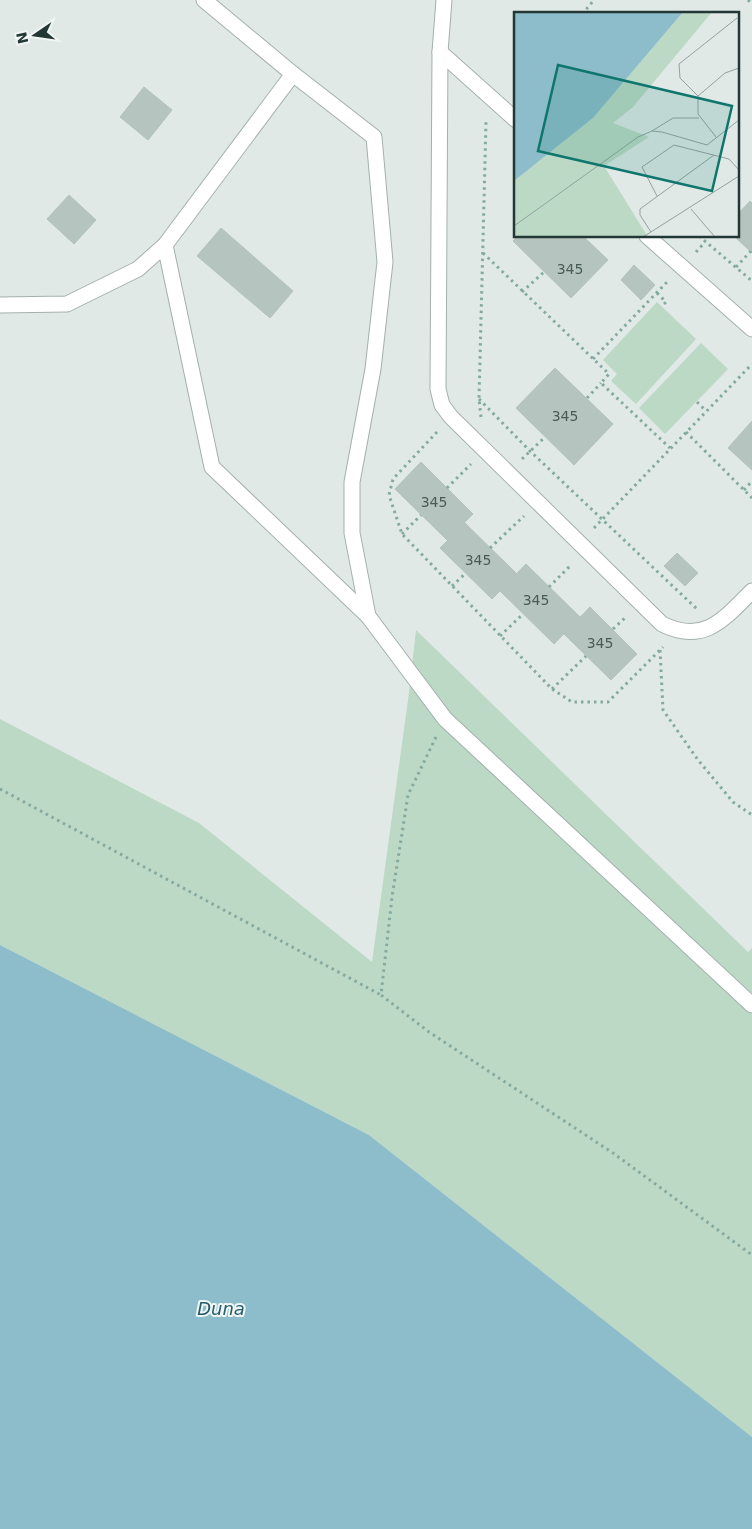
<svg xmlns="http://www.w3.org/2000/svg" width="752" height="1529" font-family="'DejaVu Sans',sans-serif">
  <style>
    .green { fill: #bbd9c5 }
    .water { fill: #8dbdca }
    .building { fill: #b6c4bf; stroke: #b3c2bd }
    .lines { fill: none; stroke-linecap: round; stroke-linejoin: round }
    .minor-casing { stroke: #a4b0ad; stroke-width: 17 }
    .path { stroke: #84aaa0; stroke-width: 3; stroke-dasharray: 2.5 4; stroke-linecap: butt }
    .minor { stroke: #fff; stroke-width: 15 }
    .labels { text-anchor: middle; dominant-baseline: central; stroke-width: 4; stroke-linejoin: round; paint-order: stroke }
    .number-label { font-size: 14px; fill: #485b57 }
    .water-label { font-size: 18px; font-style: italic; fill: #235d6e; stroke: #f0f6f4 }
    .inset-road { fill: none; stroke: #94a29f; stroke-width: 1 }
    .view { fill: #0f766e; fill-opacity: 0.15; stroke: #0f766e; stroke-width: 2.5 }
    .inset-edge { fill: none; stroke: #233834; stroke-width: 2.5 }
  </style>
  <rect width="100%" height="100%" fill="#e0e9e6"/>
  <!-- green -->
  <g class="green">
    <polygon points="657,302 696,339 636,404 611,381 617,374 603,360"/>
    <polygon points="701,343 728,369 665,434 639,408"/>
    <polygon points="416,630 748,952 752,948 752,1437 369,1135 0,945 0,719 199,823 372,962 409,693"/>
  </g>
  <!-- water -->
  <polygon class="water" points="0,945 369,1135 752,1437 752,1529 0,1529"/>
  <!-- building -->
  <g class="building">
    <polygon points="144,87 172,110 148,140 120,117"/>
    <polygon points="69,195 96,220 74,244 47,219"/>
    <polygon points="750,201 752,203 752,253 734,236 738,236 738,214"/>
    <polygon points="221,228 293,291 270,318 197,256"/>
    <polygon points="518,236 583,236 608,260 571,298 513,241"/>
    <polygon points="634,265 655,285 641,300 621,280"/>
    <polygon points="555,368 613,424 574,465 516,408"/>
    <polygon points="752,421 752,470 728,448"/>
    <polygon points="421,462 473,514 447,540 395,489"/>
    <polygon points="465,523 517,574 492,599 440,548"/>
    <polygon points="677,553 698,573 685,586 664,566"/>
    <polygon points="526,564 580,617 554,644 500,591"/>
    <polygon points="590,607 637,654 611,680 564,634"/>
  </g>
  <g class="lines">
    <defs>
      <g id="minor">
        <polyline points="204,0 293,74 374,137 385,262 373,369 352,482 352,533 368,616 445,719 752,1005"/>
        <path d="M444 0 440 52 438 389 442 405 451 417 662 624C704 645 724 619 752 591"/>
        <polyline points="440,52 516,120"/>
        <polyline points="647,236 752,329"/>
        <polyline points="165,245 212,467 368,616"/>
        <polyline points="0,305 67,304 138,269 165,245 293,74"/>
      </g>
    </defs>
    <!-- minor casing -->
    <use href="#minor" class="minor-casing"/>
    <!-- path -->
    <g class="path">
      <polyline points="748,0 752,4"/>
      <polyline points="584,14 583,13 594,0"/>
      <polyline points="699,236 752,281"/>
      <polyline points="696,252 705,242"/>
      <polyline points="483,253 609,374 601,383 670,448"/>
      <polyline points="736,267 751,251"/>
      <polyline points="522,292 544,272"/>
      <polyline points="657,293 666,302 662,306"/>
      <polyline points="593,359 667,282"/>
      <polyline points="587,398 601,383"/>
      <polyline points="479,399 530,451 698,610"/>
      <polyline points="697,402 706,411"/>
      <polyline points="481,417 479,399 486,121"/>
      <polyline points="437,432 393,479 389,495 402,534 552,689 572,702 608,702 663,647"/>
      <polyline points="686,432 752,498"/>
      <polyline points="522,459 545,437"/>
      <polyline points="447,488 471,464"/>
      <polyline points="744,490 752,481"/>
      <polyline points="594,528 752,364"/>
      <polyline points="402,534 421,515"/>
      <polyline points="490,548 524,516"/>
      <polyline points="452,586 466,573"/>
      <polyline points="549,587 572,564"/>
      <polyline points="613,629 626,617"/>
      <polyline points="500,636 523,614"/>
      <polyline points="660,650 663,710 698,760 733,802 752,815"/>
      <polyline points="552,689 586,656"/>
      <polyline points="436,737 408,795 392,897 381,995 429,1032 613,1153 752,1255"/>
      <polyline points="0,789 381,995"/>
    </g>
    <!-- minor -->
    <use href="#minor" class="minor"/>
  </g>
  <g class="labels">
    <!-- number labels -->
    <g class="number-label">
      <text x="570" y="269">345</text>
      <text x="565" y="416">345</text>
      <text x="434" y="502">345</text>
      <text x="478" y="560">345</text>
      <text x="536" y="600">345</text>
      <text x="600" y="643">345</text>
    </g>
    <!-- water labels -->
    <g class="water-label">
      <text x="221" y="1308">Duna</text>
    </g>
  </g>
  <!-- overview -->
  <g transform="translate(514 12)">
    <rect width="225" height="225" fill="#e0e9e6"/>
    <path d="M169 0H198L119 95 99 111 135 125 90 154 134 225H0V169L79 106Z" fill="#bbd9c5"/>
    <path d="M0 0H169L79 106 0 169Z" fill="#8dbdca"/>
    <path class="inset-road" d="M184 84 166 66 165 52 223 6M138 119 159 106H185M202 125 184 102V84L211 61 225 56M143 184 128 155 160 133 215 147 225 158M177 197 201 225M0 214 124 125 138 119 148 120 193 133 225 108M137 220 126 203V197L200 143M129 225 225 164"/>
    <path class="view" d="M44 53 218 94 198 179 24 139Z"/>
    <rect width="225" height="225" class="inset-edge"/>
  </g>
  <!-- north arrow -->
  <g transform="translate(35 35) rotate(257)" stroke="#f0f6f4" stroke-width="4" paint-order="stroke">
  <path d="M0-4L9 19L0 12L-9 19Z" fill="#233834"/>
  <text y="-8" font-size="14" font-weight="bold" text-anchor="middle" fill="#233834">N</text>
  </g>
</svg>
